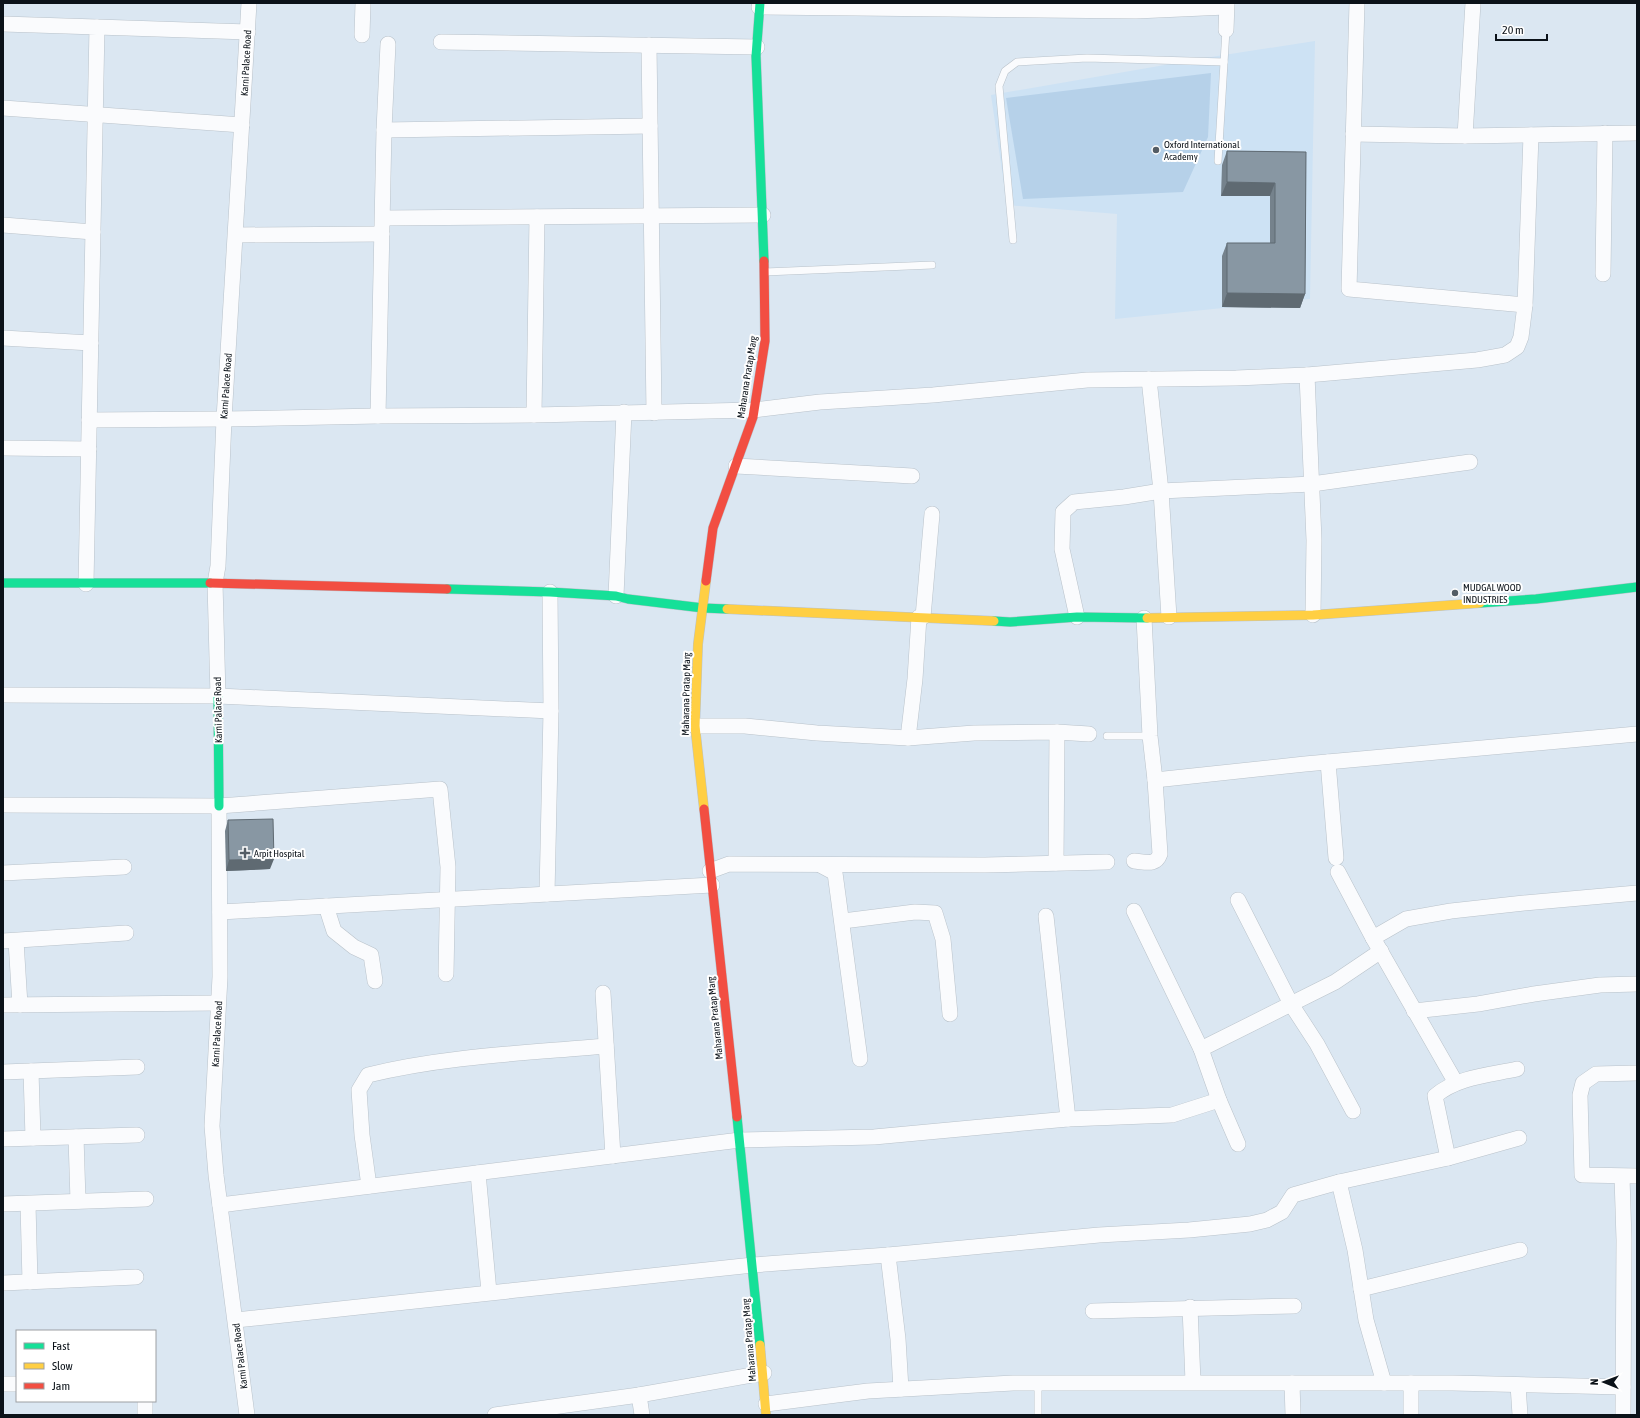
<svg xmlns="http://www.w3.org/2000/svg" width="1640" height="1418" font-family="'Asap Condensed',sans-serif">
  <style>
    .built { fill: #cde2f4 }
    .green { fill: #b6d1e9 }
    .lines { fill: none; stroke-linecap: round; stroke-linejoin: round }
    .lane-casing { stroke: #b9c2ca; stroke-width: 8 }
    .street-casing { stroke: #b9c2ca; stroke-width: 16 }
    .fast-casing { stroke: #b9c2ca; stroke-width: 10 }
    .slow-casing { stroke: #b9c2ca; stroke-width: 10 }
    .jam-casing { stroke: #b9c2ca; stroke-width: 10 }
    .lane { stroke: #fafbfd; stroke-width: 7 }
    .street { stroke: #fafbfd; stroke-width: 15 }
    .fast { stroke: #16e098; stroke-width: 9 }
    .slow { stroke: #ffcf43; stroke-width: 9 }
    .jam { stroke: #f24e42; stroke-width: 9 }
    .wall { fill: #75828c }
    .shaded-wall { fill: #5f6a72 }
    .building { fill: #8897a3; stroke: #5f6a72 }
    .poi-dot { fill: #545d65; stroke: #fff; stroke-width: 1.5 }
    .labels { text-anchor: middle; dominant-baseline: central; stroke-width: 4; stroke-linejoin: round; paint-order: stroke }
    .street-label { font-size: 10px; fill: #0b1219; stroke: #fff }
    .poi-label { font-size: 10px; fill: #0b1219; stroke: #fff; text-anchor: start }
  </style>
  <rect width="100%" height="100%" fill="#dbe7f2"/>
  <!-- built -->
  <polygon class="built" points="1315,41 1310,299 1115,319 1117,214 1007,205 991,95 1211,57"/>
  <!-- green -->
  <polygon class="green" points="1211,73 1208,137 1183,192 1023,199 1006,98"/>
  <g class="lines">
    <defs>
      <g id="lane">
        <polyline points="1218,161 1226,30"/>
        <polyline points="1013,240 999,86 1005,71 1017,62 1087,58 1224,62"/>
        <polyline points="765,272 932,265"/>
        <polyline points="1107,736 1150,736"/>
        <polyline points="1038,1415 1038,1383"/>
      </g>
      <g id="street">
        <polyline points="1357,3 1349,289 1525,305"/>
        <polyline points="759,7 1136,11 1226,7"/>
        <polyline points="3,24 97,27 86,584"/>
        <polyline points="97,27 248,32"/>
        <polyline points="1226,30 1227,3"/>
        <polyline points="362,35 363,3"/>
        <polyline points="441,42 757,47"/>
        <polyline points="649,45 654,413"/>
        <polyline points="3,108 242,125"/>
        <polyline points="384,130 650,126"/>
        <polyline points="1353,134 1465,136 1637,133"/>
        <polyline points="1465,136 1473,3"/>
        <polyline points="383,218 763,215"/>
        <polyline points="3,225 93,232"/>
        <polyline points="236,235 382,234"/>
        <polyline points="1603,274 1605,133"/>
        <polyline points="3,338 91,343"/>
        <polyline points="1307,375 1477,360 1505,355 1517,347 1521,337 1525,305 1531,135"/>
        <polyline points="1149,379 1161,491 1169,617"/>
        <polyline points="534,415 537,217"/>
        <polyline points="378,416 384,130 388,44"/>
        <polyline points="89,420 224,419 378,416 534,415 754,410 820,402 933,395 1087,380 1236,378 1307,375 1314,540 1313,615"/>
        <polyline points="3,448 89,449"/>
        <polyline points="736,466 912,476"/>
        <polyline points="616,596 624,412"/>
        <polyline points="923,617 932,514"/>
        <polyline points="1077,617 1062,549 1063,512 1074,502 1124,497 1161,491 1312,484 1470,462"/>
        <polyline points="1144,618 1150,736 1155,780 1305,764 1637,734"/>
        <polyline points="3,695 218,696 551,711"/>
        <polyline points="218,696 215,583 218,566 224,419 249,3"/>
        <polyline points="695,726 745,726 817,733 908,738 974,733 1057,732 1056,863"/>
        <polyline points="1057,732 1089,734"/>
        <polyline points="908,738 915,679 919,617"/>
        <polyline points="1328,762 1336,858"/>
        <polyline points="3,805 219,806 440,789 448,867 446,974"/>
        <polyline points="219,806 220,977 212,1126 216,1175 247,1415"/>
        <path d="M1134 861C1146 862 1156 866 1160 854L1155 780"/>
        <polyline points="820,865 835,873 860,1059"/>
        <polyline points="710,871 729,864 985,865 1107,862"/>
        <polyline points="1338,872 1373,938 1456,1083"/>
        <polyline points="3,873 124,867"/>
        <polyline points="547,894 551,711 550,592"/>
        <polyline points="1238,900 1291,1004 1317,1044 1353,1111"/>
        <polyline points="326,906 334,931 354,947 371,955 375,981"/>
        <polyline points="1134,911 1201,1049 1219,1100 1238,1144"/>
        <polyline points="220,912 712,885"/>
        <polyline points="1046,916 1068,1119"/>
        <polyline points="843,921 915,912 935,913 943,939 950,1014"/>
        <polyline points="1373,938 1406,919 1451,911 1524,903 1637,893"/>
        <polyline points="3,941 126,933"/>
        <polyline points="16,941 20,1005"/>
        <polyline points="603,993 613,1156"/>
        <polyline points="3,1005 218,1003"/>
        <polyline points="1414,1011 1478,1004 1534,994 1600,985 1637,984"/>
        <polyline points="1201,1049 1335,982 1381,951"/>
        <polyline points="31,1071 33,1138"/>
        <polyline points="3,1072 137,1067"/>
        <polyline points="1637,1073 1596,1074 1583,1083 1580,1095 1582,1175 1637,1176"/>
        <polyline points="76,1137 78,1201"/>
        <polyline points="3,1139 137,1135"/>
        <path d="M1448 1158 1435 1096C1457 1077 1489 1075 1517 1069"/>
        <polyline points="478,1173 489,1292"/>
        <polyline points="1622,1177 1624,1240 1623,1415"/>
        <polyline points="1339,1182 1355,1250 1366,1320 1384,1383"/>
        <path d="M369 1186 362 1135 359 1090 368 1075C445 1056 528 1053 606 1046"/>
        <polyline points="3,1204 146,1199"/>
        <polyline points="28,1204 30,1282"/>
        <polyline points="220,1205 740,1140 874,1137 1068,1119 1172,1115 1219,1100"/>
        <polyline points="888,1255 898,1339 901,1389"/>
        <polyline points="3,1283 136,1277"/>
        <polyline points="1361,1289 1520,1250"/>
        <polyline points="1190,1307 1193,1382"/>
        <polyline points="1093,1311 1294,1306"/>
        <polyline points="236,1320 753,1265 888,1255 1099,1235 1189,1230 1250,1224 1267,1220 1282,1212 1293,1195 1339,1182 1448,1158 1519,1138"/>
        <polyline points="1292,1383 1293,1415"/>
        <polyline points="1411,1383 1411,1415"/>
        <polyline points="3,1384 17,1384"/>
        <polyline points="1518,1385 1520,1415"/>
        <polyline points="639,1395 642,1415"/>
        <polyline points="766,1404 868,1391 1013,1383 1453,1383 1623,1387"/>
        <polyline points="145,1415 145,1401"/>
        <polyline points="495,1415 639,1395 764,1373"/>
      </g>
      <g id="fast">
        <polyline points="760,3 756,56 764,261"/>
        <polyline points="3,583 210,583"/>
        <polyline points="447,589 550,592 616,596 628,599 703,608 727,609"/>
        <polyline points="1480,603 1536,599 1637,587"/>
        <polyline points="994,621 1010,622 1077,617 1147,618"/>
        <polyline points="218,696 219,806"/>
        <polyline points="737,1117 760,1345"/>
      </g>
      <g id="slow">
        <polyline points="727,609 994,621"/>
        <polyline points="1147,618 1313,615 1480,603"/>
        <polyline points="704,809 695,726 698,644 706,581"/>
        <polyline points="760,1345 766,1415"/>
      </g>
      <g id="jam">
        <polyline points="706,581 713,528 753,417 765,341 764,261"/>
        <polyline points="210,583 447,589"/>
        <polyline points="704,809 737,1117"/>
      </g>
    </defs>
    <!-- lane casing -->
    <use href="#lane" class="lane-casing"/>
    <!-- street casing -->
    <use href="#street" class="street-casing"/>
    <!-- fast casing -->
    <use href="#fast" class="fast-casing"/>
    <!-- slow casing -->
    <use href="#slow" class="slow-casing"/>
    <!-- jam casing -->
    <use href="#jam" class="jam-casing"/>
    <!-- lane -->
    <use href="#lane" class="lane"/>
    <!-- street -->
    <use href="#street" class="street"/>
    <!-- fast -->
    <use href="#fast" class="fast"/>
    <!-- slow -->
    <use href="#slow" class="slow"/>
    <!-- jam -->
    <use href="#jam" class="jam"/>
  </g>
  <!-- wall -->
  <g class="wall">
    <polygon points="1227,151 1306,152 1305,294 1300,308 1222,307 1222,256 1227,243 1270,243 1270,196 1221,196 1222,165"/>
    <polygon points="228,820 270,869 226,871 225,831"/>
  </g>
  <!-- shaded-wall -->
  <g class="shaded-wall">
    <polygon points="1227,182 1275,183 1270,196 1221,196"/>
    <polygon points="1227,293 1305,294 1300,308 1222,307"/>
    <polygon points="274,859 270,869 226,871 229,860"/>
  </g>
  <!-- building -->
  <g class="building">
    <polygon points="1227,151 1306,152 1305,294 1227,293 1227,243 1275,243 1275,183 1227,182"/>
    <polygon points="273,819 274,859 229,860 228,820"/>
  </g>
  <!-- markers -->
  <g class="poi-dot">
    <circle cx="1156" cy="150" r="4"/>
    <circle cx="1455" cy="593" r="4"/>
    <path d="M243 847h4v4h4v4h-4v4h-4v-4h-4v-4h4z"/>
  </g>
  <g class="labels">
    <!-- street labels -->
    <g class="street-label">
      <text transform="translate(246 63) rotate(-87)">Karni Palace Road</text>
      <text transform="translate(747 377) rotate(-81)">Maharana Pratap Marg</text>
      <text transform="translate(226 386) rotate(-86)">Karni Palace Road</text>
      <text transform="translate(686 694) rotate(-89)">Maharana Pratap Marg</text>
      <text transform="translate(218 710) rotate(-91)">Karni Palace Road</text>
      <text transform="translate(715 1018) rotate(-96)">Maharana Pratap Marg</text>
      <text transform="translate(217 1034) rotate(-87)">Karni Palace Road</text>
      <text transform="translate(749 1340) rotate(-95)">Maharana Pratap Marg</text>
      <text transform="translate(240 1356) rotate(-97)">Karni Palace Road</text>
    </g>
    <!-- poi labels -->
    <g class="poi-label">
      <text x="1164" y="144">Oxford International<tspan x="1164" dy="12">Academy</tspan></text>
      <text x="1463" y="587">MUDGAL WOOD<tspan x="1463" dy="12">INDUSTRIES</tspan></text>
      <text x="254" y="853">Arpit Hospital</text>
    </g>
  </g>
  <!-- border -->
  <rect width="1640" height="1418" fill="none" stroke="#0b1219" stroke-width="8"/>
  <!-- legend -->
  <rect x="16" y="1330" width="140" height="72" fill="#ffffff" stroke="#9da0a3"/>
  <rect x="24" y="1343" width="20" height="6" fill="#16e098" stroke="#9da0a3"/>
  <text x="52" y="1350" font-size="12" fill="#0b1219">Fast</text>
  <rect x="24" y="1363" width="20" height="6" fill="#ffcf43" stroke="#9da0a3"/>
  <text x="52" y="1370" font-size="12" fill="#0b1219">Slow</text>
  <rect x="24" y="1383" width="20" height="6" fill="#f24e42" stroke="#9da0a3"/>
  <text x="52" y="1390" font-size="12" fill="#0b1219">Jam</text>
  <!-- north arrow -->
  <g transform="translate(1604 1382) rotate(271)" stroke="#ffffff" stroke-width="3" paint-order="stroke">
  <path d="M0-3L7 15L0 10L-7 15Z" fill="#0b1219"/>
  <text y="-6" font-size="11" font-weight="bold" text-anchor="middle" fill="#0b1219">N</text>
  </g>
  <!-- scale -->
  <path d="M1496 34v6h51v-6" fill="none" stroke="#0b1219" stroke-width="2"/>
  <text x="1502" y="34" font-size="12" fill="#0b1219" stroke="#ffffff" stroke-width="3" paint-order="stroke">20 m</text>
</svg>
